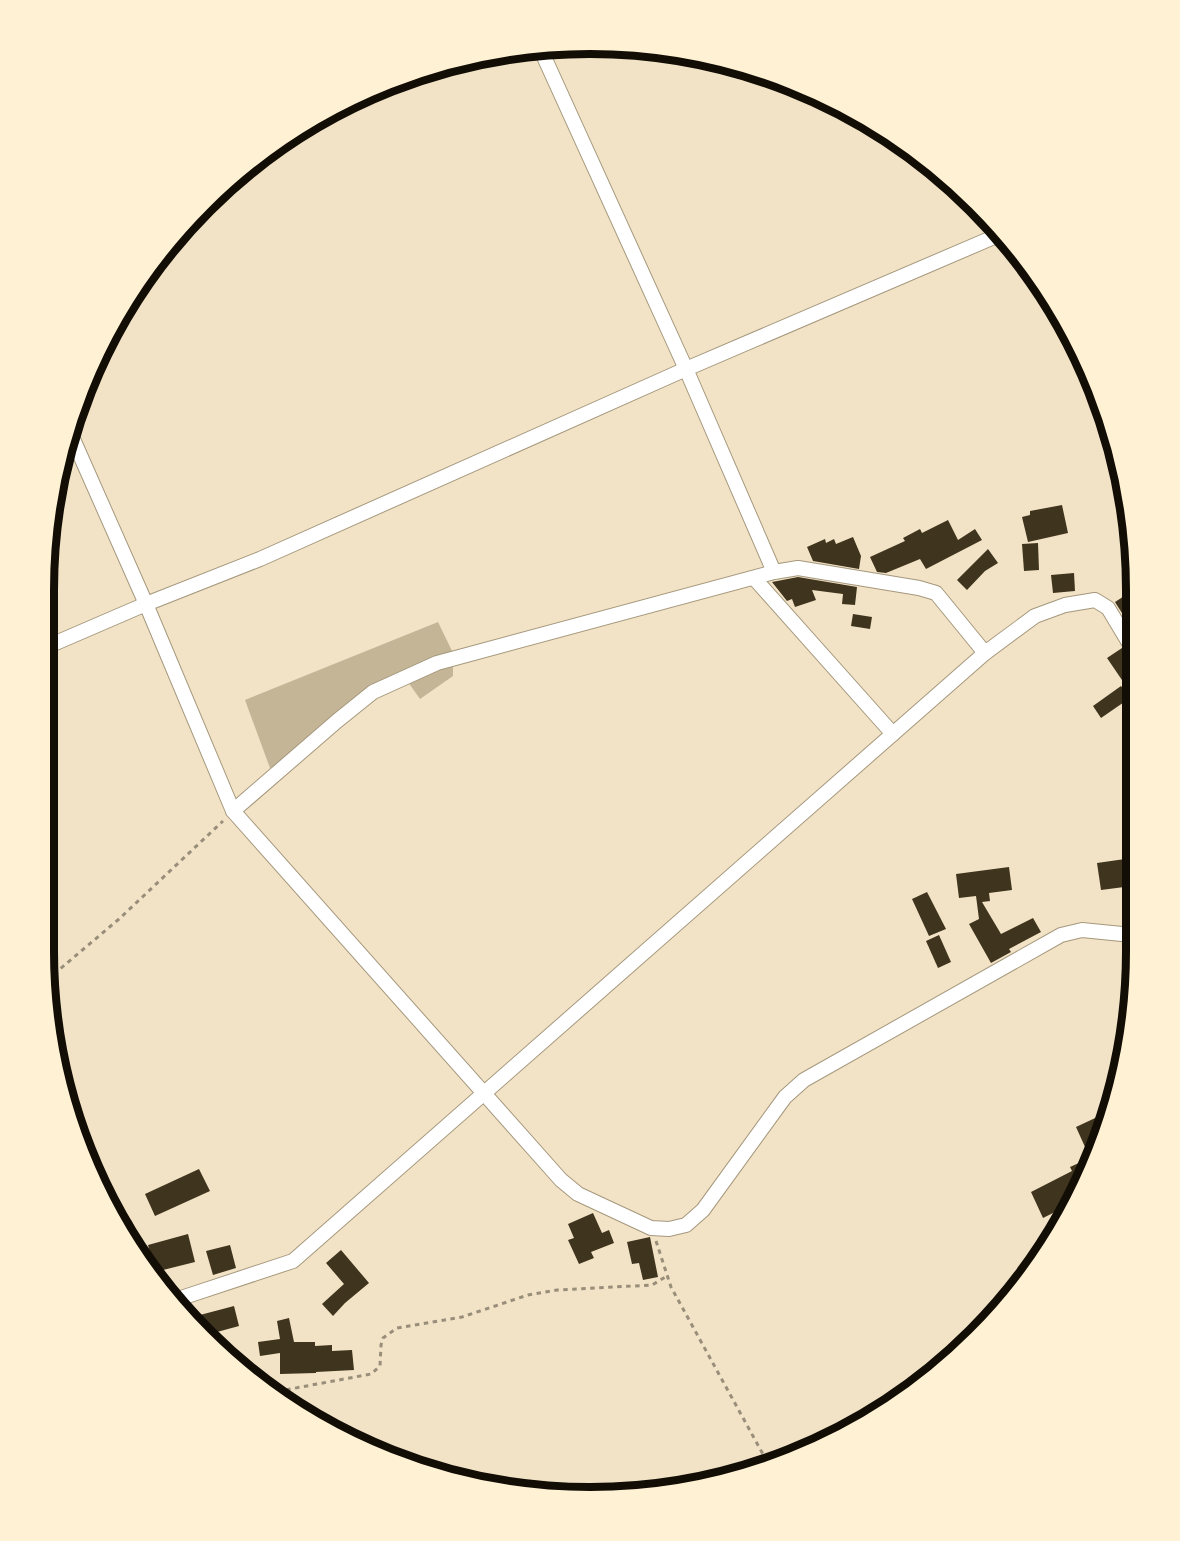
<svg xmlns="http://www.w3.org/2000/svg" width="1180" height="1541" font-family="'Fira Sans Condensed',sans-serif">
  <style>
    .green { fill: #c4b597 }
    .building { fill: #3f341d }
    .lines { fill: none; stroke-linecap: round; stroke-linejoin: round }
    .street-casing { stroke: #a5987d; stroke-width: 16 }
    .path { stroke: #998e7a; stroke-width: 3; stroke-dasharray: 4.5 4.5; stroke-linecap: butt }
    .street { stroke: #fff; stroke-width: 14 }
    .rim { fill: none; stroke: #120e05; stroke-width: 8 }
  </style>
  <rect width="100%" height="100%" fill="#f2e3c7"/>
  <!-- green -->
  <polygon class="green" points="438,622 453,653 453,676 420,699 408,682 380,695 301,758 270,768 245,700"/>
  <!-- building -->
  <g class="building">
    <polygon points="1062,505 1068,533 1028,542 1022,517 1030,515 1030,511"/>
    <polygon points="948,520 958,540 975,529 982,540 926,569 920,559 886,573 877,572 870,557 905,541 903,538 920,529 922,533"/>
    <polygon points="853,537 861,556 859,569 813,561 807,547 825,539 826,543 834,539 836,544"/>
    <polygon points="1038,543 1039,570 1024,571 1022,544"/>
    <polygon points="988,549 998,563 985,571 967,590 957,580"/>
    <polygon points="1074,573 1075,591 1053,593 1051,575"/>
    <polygon points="798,577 857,587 855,605 842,604 843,594 812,590 816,600 795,607 792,599 787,601 772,582"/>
    <polygon points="1132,591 1132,629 1115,602"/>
    <polygon points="853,614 872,617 870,629 851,626"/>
    <polygon points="1122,648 1127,656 1132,657 1132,678 1124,683 1107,658"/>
    <polygon points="1121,686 1130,698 1101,718 1093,706"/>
    <polygon points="1132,858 1132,886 1101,890 1097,863"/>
    <polygon points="1009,867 1012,890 989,893 990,901 982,902 1001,934 1033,918 1041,932 1009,949 1011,952 991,963 969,924 979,919 976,896 959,898 956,874"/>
    <polygon points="927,892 946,929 929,936 912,899"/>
    <polygon points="939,935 951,962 938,968 926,941"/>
    <polygon points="1108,1112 1095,1160 1083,1182 1069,1189 1074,1199 1071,1204 1043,1218 1031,1192 1072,1171 1070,1167 1090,1158 1076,1127"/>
    <polygon points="199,1169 210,1191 155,1216 145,1194"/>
    <polygon points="593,1213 602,1233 609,1230 614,1243 591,1252 594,1258 579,1264 568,1240 574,1238 568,1224"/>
    <polygon points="131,1220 150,1257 145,1261 118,1227"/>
    <polygon points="188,1234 195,1262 155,1272 148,1245"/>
    <polygon points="650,1237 658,1277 643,1280 639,1263 632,1264 627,1242"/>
    <polygon points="230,1245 236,1268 213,1275 206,1251"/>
    <polygon points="341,1250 369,1283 345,1303 333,1316 322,1304 344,1284 326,1263"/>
    <polygon points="234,1306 239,1326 206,1335 200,1315"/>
    <polygon points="289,1318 294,1342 315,1342 315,1346 332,1345 332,1351 352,1350 354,1370 316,1372 316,1373 280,1374 280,1353 260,1356 258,1342 280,1339 277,1321"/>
  </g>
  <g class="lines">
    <defs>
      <g id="street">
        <polyline points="540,48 686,369 774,572"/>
        <polyline points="367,92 392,82"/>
        <polyline points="69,430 146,604 233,811 561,1180 578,1194 651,1228 669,1229 686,1225 703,1210 785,1097 804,1080 1061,935 1082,930 1132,935"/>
        <polyline points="754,578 893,734"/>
        <polyline points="44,648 146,604 260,559 686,369 1001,234"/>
        <polyline points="233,811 337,721 373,692 437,663 774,572 798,568 919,588 936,593 985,653"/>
        <polyline points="175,1300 293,1261 985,653 1035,616 1065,605 1095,600 1108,608 1132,648"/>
      </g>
    </defs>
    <!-- street casing -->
    <use href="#street" class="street-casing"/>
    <!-- path -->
    <g class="path">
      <polyline points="47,980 119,919 223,821"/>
      <polyline points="656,1241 671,1287 770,1467"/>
      <polyline points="279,1395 285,1390 371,1374 380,1366 381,1345 383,1338 397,1328 462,1317 528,1295 557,1290 652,1285 667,1276"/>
    </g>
    <!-- street -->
    <use href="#street" class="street"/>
  </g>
  <!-- crop -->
  <path d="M0 0H1180V1541H0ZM590 54H590A536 536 0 0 1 1126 590V951A536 536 0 0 1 590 1487H590A536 536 0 0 1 54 951V590A536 536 0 0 1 590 54Z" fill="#fff1d4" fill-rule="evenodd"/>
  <path class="rim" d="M590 54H590A536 536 0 0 1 1126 590V951A536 536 0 0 1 590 1487H590A536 536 0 0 1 54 951V590A536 536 0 0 1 590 54Z"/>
</svg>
